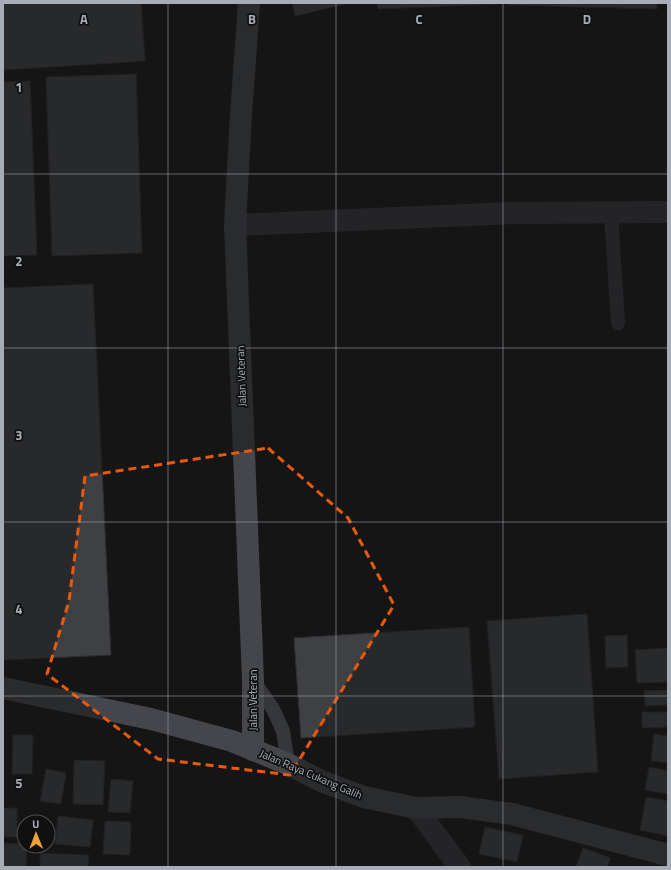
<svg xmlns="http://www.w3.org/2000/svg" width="671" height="870" font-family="'Titillium Web',sans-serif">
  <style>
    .building { fill: #3f4043; stroke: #2f2f32 }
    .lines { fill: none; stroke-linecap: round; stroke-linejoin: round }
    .service { stroke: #36373b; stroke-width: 14 }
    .minor { stroke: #36373b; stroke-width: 22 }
    .tertiary { stroke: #36373b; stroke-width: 22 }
    .secondary { stroke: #44464b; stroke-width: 22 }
    .marked { fill: none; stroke: #e8590c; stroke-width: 3; stroke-dasharray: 8 5; stroke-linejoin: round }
    .grid { fill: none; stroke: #a7adb6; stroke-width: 1; stroke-opacity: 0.55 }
    .labels { text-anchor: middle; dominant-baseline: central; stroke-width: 3.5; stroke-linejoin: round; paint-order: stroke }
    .street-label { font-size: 11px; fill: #a7adb6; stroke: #101011 }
    .grid-label { font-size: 13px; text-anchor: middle; font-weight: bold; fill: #a7adb6; stroke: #101011; stroke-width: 3.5; stroke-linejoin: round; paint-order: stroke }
  </style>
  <rect width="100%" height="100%" fill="#151516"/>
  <!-- building -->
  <g class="building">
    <polygon points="3,3 141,3 145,61 3,70"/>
    <polygon points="292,3 350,3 295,16"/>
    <polygon points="377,3 499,3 499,4 378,9"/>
    <polygon points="507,3 657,3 657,9 507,5"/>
    <polygon points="136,74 142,253 52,256 46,77"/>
    <polygon points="30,81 37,255 3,256 3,82"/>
    <polygon points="93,284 111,655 3,660 3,288"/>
    <polygon points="587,614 598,772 499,779 487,621"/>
    <polygon points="469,627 475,727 301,738 294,638"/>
    <polygon points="627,635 628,667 606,668 605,636"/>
    <polygon points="668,648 668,682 637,683 635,650"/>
    <polygon points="668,690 668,705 645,706 644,691"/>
    <polygon points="642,712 668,712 668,727 642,728"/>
    <polygon points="654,734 668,736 668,763 651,761"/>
    <polygon points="13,735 33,735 32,774 12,774"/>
    <polygon points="74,760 105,761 103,805 73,804"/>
    <polygon points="649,767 668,771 668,794 645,790"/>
    <polygon points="46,769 66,773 61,804 40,801"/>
    <polygon points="111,779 133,781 130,813 108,812"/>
    <polygon points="646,797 668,801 668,836 640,830"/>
    <rect x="3" y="808" width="14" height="29"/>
    <polygon points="58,816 93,820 90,847 55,844"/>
    <polygon points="105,821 131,822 130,855 103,854"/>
    <polygon points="485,827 523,835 517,862 479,854"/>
    <polygon points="3,843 24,844 24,846 27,846 26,867 3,867"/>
    <polygon points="583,848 611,858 607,867 576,867"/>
    <polygon points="40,853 89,855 88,867 40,867"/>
  </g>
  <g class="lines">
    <!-- service -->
    <g class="service">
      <polyline points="611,213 618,323"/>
      <polyline points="253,680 273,709 283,731 288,764"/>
    </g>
    <!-- minor -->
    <polyline class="minor" points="235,225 513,213 668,212"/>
    <!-- tertiary -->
    <polyline class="tertiary" points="416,808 460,867"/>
    <!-- secondary -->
    <g class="secondary">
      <polyline points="249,3 241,114 235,225 253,680 253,750"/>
      <polyline points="3,688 151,719 232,741 288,764 321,781 364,797 416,808 460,807 512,814 668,855"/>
    </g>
  </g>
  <!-- marked area -->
  <path d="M0 0H671V870H0ZM268 448 348 518 394 605 290 775 158 759 47 674 69 601 85 476Z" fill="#151516" fill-opacity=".55" fill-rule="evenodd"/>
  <path class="marked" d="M268 448 348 518 394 605 290 775 158 759 47 674 69 601 85 476Z"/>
  <!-- grid -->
  <path class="grid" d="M168 3V867M336 3V867M503 3V867M3 174H668M3 348H668M3 522H668M3 696H668"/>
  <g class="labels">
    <!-- street labels -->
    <g class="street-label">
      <text transform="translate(241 376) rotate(-92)">Jalan Veteran</text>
      <text transform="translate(253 700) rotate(-90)">Jalan Veteran</text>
      <text transform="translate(311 774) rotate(23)">Jalan Raya Cukang Galih</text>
    </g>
  </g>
  <g class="grid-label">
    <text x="84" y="24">A</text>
    <text x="252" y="24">B</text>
    <text x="419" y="24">C</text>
    <text x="587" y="24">D</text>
    <text x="19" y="92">1</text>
    <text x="19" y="266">2</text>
    <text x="19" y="440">3</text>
    <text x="19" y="614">4</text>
    <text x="19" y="788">5</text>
  </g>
  <!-- border -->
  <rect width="671" height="870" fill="none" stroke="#a7adb6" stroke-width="8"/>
  <!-- north arrow -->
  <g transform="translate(36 834) rotate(359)"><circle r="19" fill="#101011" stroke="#4c4f53"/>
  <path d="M0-3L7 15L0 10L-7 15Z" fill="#efa234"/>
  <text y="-6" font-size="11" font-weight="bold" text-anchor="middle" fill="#a7adb6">U</text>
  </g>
</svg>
